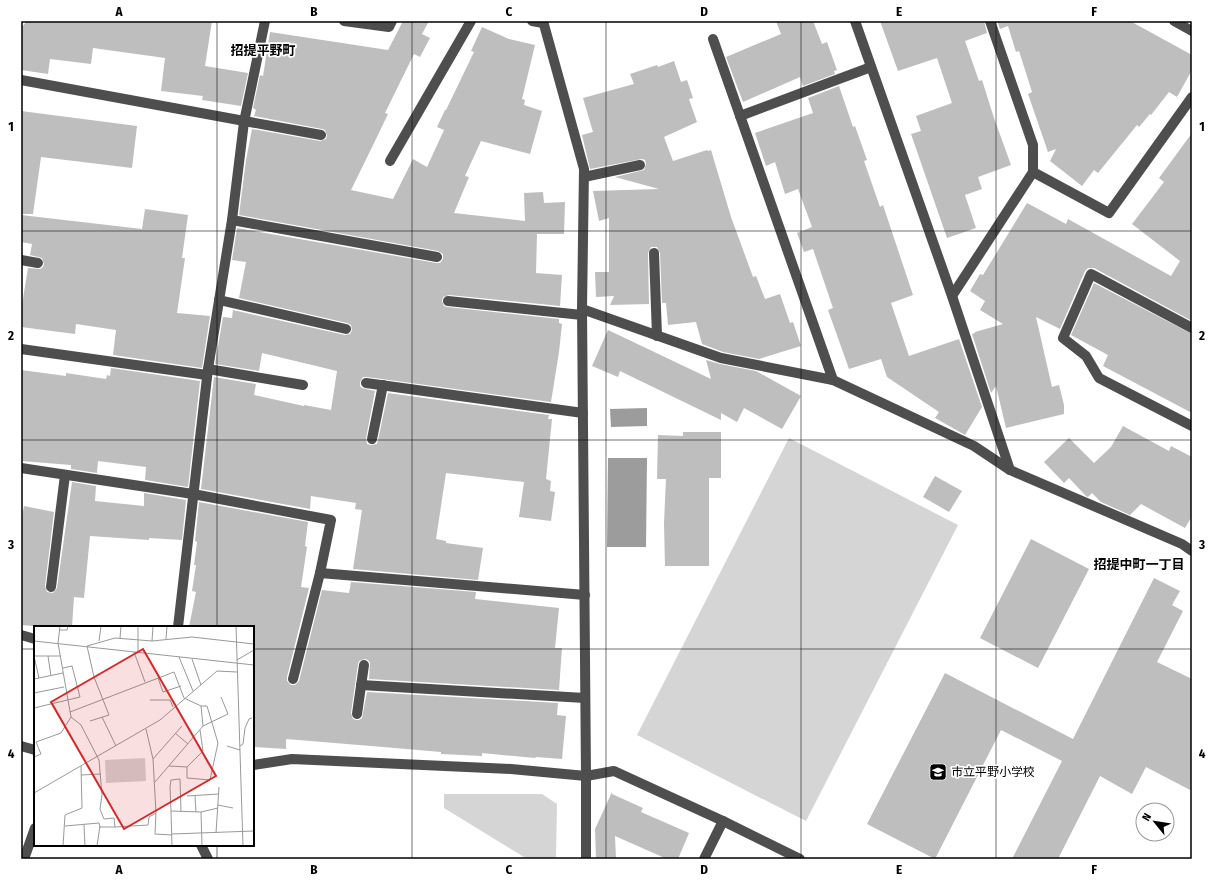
<svg xmlns="http://www.w3.org/2000/svg" width="1213" height="880" font-family="'Fira Sans Condensed','Noto Sans JP',sans-serif">
  <style>
    .green { fill: #d5d5d5 }
    .water { fill: #9c9c9c }
    .building { fill: #bebebe }
    .lines { fill: none; stroke-linecap: round; stroke-linejoin: round }
    .minor { stroke: #4e4e4e; stroke-width: 10 }
    .grid { fill: none; stroke: #000; stroke-width: 1; stroke-opacity: 0.55 }
    .labels { text-anchor: middle; dominant-baseline: central; stroke-width: 3.5; stroke-linejoin: round; paint-order: stroke }
    .poi-label { font-size: 12px; fill: #000; stroke: #fff; text-anchor: start }
    .neighbourhood-label { font-size: 13px; font-weight: bold; fill: #000; stroke: #fff }
    .inset-road { fill: none; stroke: #999; stroke-width: 1 }
    .view { fill: #d62828; fill-opacity: 0.15; stroke: #d62828; stroke-width: 2 }
    .inset-edge { fill: none; stroke: #000; stroke-width: 2 }
    .neatline { fill: none; stroke: #000; stroke-width: 1.5 }
    .grid-label { font-size: 13px; text-anchor: middle; font-weight: bold; fill: #000 }
  </style>
  <rect width="100%" height="100%" fill="#fff"/>
  <!-- green -->
  <g class="green">
    <polygon points="789,438 958,525 806,821 637,735"/>
    <polygon points="444,794 542,794 557,804 556,858 527,859 444,808"/>
  </g>
  <!-- water -->
  <g class="water">
    <polygon points="647,408 647,426 611,427 610,409"/>
    <polygon points="608,458 647,458 646,547 607,547"/>
  </g>
  <!-- building -->
  <g class="building">
    <polygon points="27,21 212,21 205,66 248,73 241,106 202,100 203,96 161,91 165,58 93,48 91,64 50,59 48,74 21,70 21,28"/>
    <polygon points="403,21 429,21 422,34 430,38 420,57 414,54 385,113 388,114 376,139 351,190 393,199 413,159 427,167 444,130 437,127 445,110 446,110 474,52 471,51 482,27 509,39 535,45 522,99 525,100 524,105 542,111 530,154 481,141 465,176 469,177 454,213 525,221 524,193 543,192 544,203 565,202 564,234 537,234 536,273 562,275 560,306 449,295 443,297 442,301 444,306 447,307 559,319 559,323 562,324 559,352 551,402 367,377 363,377 360,382 360,386 362,388 375,391 366,438 367,444 371,445 377,444 378,440 388,393 549,415 548,419 552,419 546,479 551,481 550,491 555,492 551,521 519,517 524,482 446,473 436,539 446,541 446,543 483,548 478,580 353,569 362,510 355,509 356,503 311,496 310,509 201,489 214,377 256,384 254,395 304,406 304,405 331,410 337,371 262,353 259,371 215,364 223,317 232,318 233,310 345,335 350,334 352,330 351,325 347,323 239,298 246,262 232,260 237,228 436,263 440,263 443,259 443,254 438,251 239,215 246,160 252,129 320,141 326,139 327,136 325,130 322,129 254,116 256,110 253,108 260,75 263,76 270,32 388,50"/>
    <polygon points="776,21 813,21 822,44 827,42 837,70 834,71 835,74 803,86 800,77 743,102 726,57 781,34"/>
    <polygon points="880,21 984,21 987,33 965,41 979,81 982,80 994,118 1011,165 978,177 982,189 965,195 976,228 947,238 911,134 921,131 916,116 952,103 937,58 898,71"/>
    <polygon points="997,21 1130,21 1192,55 1192,70 1177,97 1169,92 1151,115 1150,114 1139,127 1137,125 1098,173 1094,170 1082,186 1050,161 1056,149 1048,152 1028,94 1032,92 1019,51 1016,52 1008,26 1000,29"/>
    <polygon points="674,61 681,82 687,80 693,98 689,99 697,122 664,137 673,161 707,150 708,151 711,150 731,217 753,277 756,276 765,299 780,294 790,323 793,322 801,346 759,359 723,352 702,344 696,322 668,325 666,303 662,303 660,253 657,247 651,247 648,253 649,304 610,305 614,296 596,297 595,272 609,272 609,218 599,221 593,191 659,189 615,177 644,170 646,164 645,160 642,159 590,169 582,135 593,132 583,98 634,84 630,74 657,65 658,67"/>
    <polygon points="839,86 853,127 855,126 867,160 864,161 880,207 883,205 913,295 891,303 909,356 959,339 982,407 965,435 935,418 939,412 887,377 881,359 849,369 828,310 833,308 813,249 804,252 797,233 812,227 798,189 785,194 775,162 766,166 755,133 813,113 808,98"/>
    <polygon points="21,111 137,126 132,168 41,157 33,214 21,214"/>
    <polygon points="1192,133 1192,321 1094,268 1088,268 1085,271 1060,329 1036,317 1052,387 1059,385 1064,405 1064,414 1006,428 996,386 991,393 972,334 975,333 975,332 1003,324 980,310 985,301 970,291 980,274 983,275 1027,203 1066,224 1068,219 1171,276 1180,261 1132,224 1164,182 1159,178"/>
    <polygon points="145,209 188,215 182,258 185,258 177,313 210,316 202,368 113,355 116,330 76,324 75,334 21,327 21,311 28,268 40,269 43,267 44,264 42,258 30,255 32,244 21,242 21,215 142,229"/>
    <polygon points="1094,283 1192,334 1192,413 1103,366 1108,355 1071,335"/>
    <polygon points="608,330 711,379 706,360 720,364 756,371 801,396 782,429 744,408 737,422 721,413 721,420 620,371 618,377 592,366"/>
    <polygon points="111,368 200,381 188,487 145,480 146,467 98,461 97,473 71,469 71,465 21,461 21,370 66,376 66,373 106,379 107,375 110,376"/>
    <polygon points="1123,426 1169,451 1171,446 1192,457 1192,516 1185,528 1141,504 1130,515 1101,502 1092,493 1088,497 1086,496 1069,478 1064,483 1044,462 1069,438 1094,463 1111,447"/>
    <polygon points="683,432 721,432 721,478 709,478 709,566 665,566 664,523 666,479 657,479 658,435 683,436"/>
    <polygon points="935,476 962,491 949,512 923,497"/>
    <polygon points="72,482 96,486 95,501 144,506 144,493 186,500 182,540 149,538 149,540 90,536 84,598 74,597 72,627 45,627 21,625 21,522 24,506 54,512 45,586 47,592 53,593 57,588"/>
    <polygon points="199,502 308,522 305,546 307,547 301,587 309,588 287,677 287,681 291,685 295,685 299,681 322,590 349,593 351,582 476,592 475,599 559,608 555,648 562,648 559,690 369,679 370,663 368,660 365,659 359,661 358,664 351,713 353,719 356,720 359,720 362,718 367,692 558,703 557,715 566,716 562,759 536,757 535,758 482,753 482,756 441,754 441,752 383,747 286,739 286,749 253,747 253,627 189,627 196,592 192,591 196,565 194,565 197,542 195,541"/>
    <polygon points="1031,539 1089,569 1038,668 980,638"/>
    <polygon points="1154,578 1180,591 1172,605 1183,611 1157,662 1192,679 1192,791 1146,767 1132,794 1100,776 1058,859 1012,859 1062,761 1001,730 935,859 867,824 945,673 1073,739"/>
    <polygon points="612,792 612,794 643,808 641,812 689,833 678,859 667,859 615,836 616,859 596,859 595,829"/>
  </g>
  <g class="lines">
    <!-- minor -->
    <g class="minor">
      <polyline points="344,21 389,27 392,21"/>
      <polyline points="532,21 543,23"/>
      <polyline points="543,21 584,169 582,309 586,776 586,859"/>
      <polyline points="855,21 952,296 1010,470"/>
      <polyline points="1174,21 1192,31"/>
      <polyline points="713,39 833,380"/>
      <polyline points="21,80 321,135"/>
      <polyline points="740,116 871,67"/>
      <polyline points="390,161 471,21"/>
      <polyline points="1033,172 1109,213 1192,97"/>
      <polyline points="584,177 640,165"/>
      <polyline points="232,220 437,257"/>
      <polyline points="654,253 657,336"/>
      <polyline points="21,260 38,263"/>
      <polyline points="952,296 1033,172 1033,145 990,21"/>
      <polyline points="219,300 346,329"/>
      <polyline points="448,301 582,315"/>
      <polyline points="582,309 721,358 833,380 974,446 1010,470 1182,544 1192,551"/>
      <polyline points="1192,328 1091,274 1063,338 1086,356 1099,378 1192,426"/>
      <polyline points="21,349 207,375"/>
      <polyline points="208,369 303,385"/>
      <polyline points="366,383 583,413"/>
      <polyline points="372,439 383,385"/>
      <polyline points="21,468 193,494 331,520 320,573 293,679"/>
      <polyline points="320,573 585,595"/>
      <polyline points="51,587 65,475"/>
      <polyline points="178,627 208,369 232,220 244,122 265,21"/>
      <polyline points="21,635 35,639"/>
      <polyline points="361,685 585,698"/>
      <polyline points="357,714 364,665"/>
      <polyline points="21,746 35,750"/>
      <polyline points="253,765 292,759 511,769 586,776 614,771 723,821 800,859"/>
      <polyline points="201,845 208,859"/>
      <polyline points="24,859 35,828"/>
      <polyline points="704,859 723,821"/>
    </g>
  </g>
  <!-- grid -->
  <path class="grid" d="M217 21V627M412 21V859M606 21V859M801 21V859M996 21V859M21 231H1192M21 440H1192M21 649H35M253 649H1192M217 845V859"/>
  <!-- icons -->
  <defs>
    <symbol id="school-square" viewBox="-11 -11 22 22"><rect x="-9" y="-9" width="18" height="18" rx="4" fill="#000" stroke="#fff"/><path d="M0-5L7-2L0 1L-7-2ZM-4 1L0 2.5L4 1V4Q0 6-4 4Z" fill="#fff"/></symbol>
  </defs>
  <g fill-rule="evenodd">
    <use href="#school-square" x="928" y="762" width="20" height="20"/>
  </g>
  <g class="labels">
    <!-- poi labels -->
    <g class="poi-label">
      <text x="951" y="772">市立平野小学校</text>
    </g>
    <!-- neighbourhood labels -->
    <g class="neighbourhood-label">
      <text x="263" y="50">招提平野町</text>
      <text x="1139" y="564">招提中町一丁目</text>
    </g>
  </g>
  <!-- overview -->
  <g transform="translate(34 626)">
    <rect width="220" height="220" fill="#fff"/>
    <path d="M111 132 112 155 72 157 71 134Z" fill="#d5d5d5"/>
    <path class="inset-road" d="M26 0 24 17 37 91 47 99 65 134 68 169 66 183 70 193 80 192 81 201 114 199 115 191 122 187 119 133 112 103M202 0 209 220M25 4H33L34 0M86 12 87 0M132 13 133 0M0 15 220 39M65 15 67 0M118 15 119 0M100 26 111 56M104 26V0M0 30H27M0 30 5 52M14 30 17 50M145 31 159 65M158 33 167 59M203 34 220 24M124 52 129 66 147 60M0 53 29 47M0 67 30 61M150 72 167 80H173L184 117 176 154 153 152V141M116 74H136L139 81M167 80 169 100M0 82 46 71 38 40 29 42M36 86 140 46 150 72M68 91 82 120M56 95 75 89 60 51 53 20 81 12 118 15 158 11 220 18M141 107 154 118M193 120 206 124M206 120 209 118 211 102 215 93 218 92M0 131 7 128 2 116 27 107 37 91M119 133 148 100M135 140 153 141 169 125 166 104M47 149 67 148M121 156 169 100 194 88 187 71M0 167 126 94 183 45 203 46M153 170 184 168M161 170 162 186M184 179 199 182M137 185 136 161 137 154 146 153 147 186M167 186 184 182M122 187 121 208 138 209M50 199 51 220M31 200 65 197 66 201H81M182 207 185 161M138 208 220 205M29 220 31 189 48 182 47 140M63 220 66 200M138 220 137 185 167 186 168 220"/>
    <path class="view" d="M109 23 182 150 90 203 17 76Z"/>
    <rect width="220" height="220" class="inset-edge"/>
  </g>
  <!-- border -->
  <rect width="1213" height="880" fill="none" stroke="#ffffff" stroke-width="44"/>
  <!-- north arrow -->
  <g transform="translate(1155 822) rotate(300)"><circle r="19" fill="#ffffff" stroke="#999999"/>
  <path d="M0-3L7 15L0 10L-7 15Z" fill="#000000"/>
  <text y="-6" font-size="11" font-weight="bold" text-anchor="middle" fill="#000000">N</text>
  </g>
  <rect x="22" y="22" width="1169" height="836" class="neatline"/>
  <g class="grid-label">
    <text x="119" y="16">A</text>
    <text x="314" y="16">B</text>
    <text x="509" y="16">C</text>
    <text x="704" y="16">D</text>
    <text x="899" y="16">E</text>
    <text x="1094" y="16">F</text>
    <text x="11" y="131">1</text>
    <text x="1202" y="131">1</text>
    <text x="11" y="340">2</text>
    <text x="1202" y="340">2</text>
    <text x="11" y="549">3</text>
    <text x="1202" y="549">3</text>
    <text x="11" y="758">4</text>
    <text x="1202" y="758">4</text>
    <text x="119" y="874">A</text>
    <text x="314" y="874">B</text>
    <text x="509" y="874">C</text>
    <text x="704" y="874">D</text>
    <text x="899" y="874">E</text>
    <text x="1094" y="874">F</text>
  </g>
</svg>
